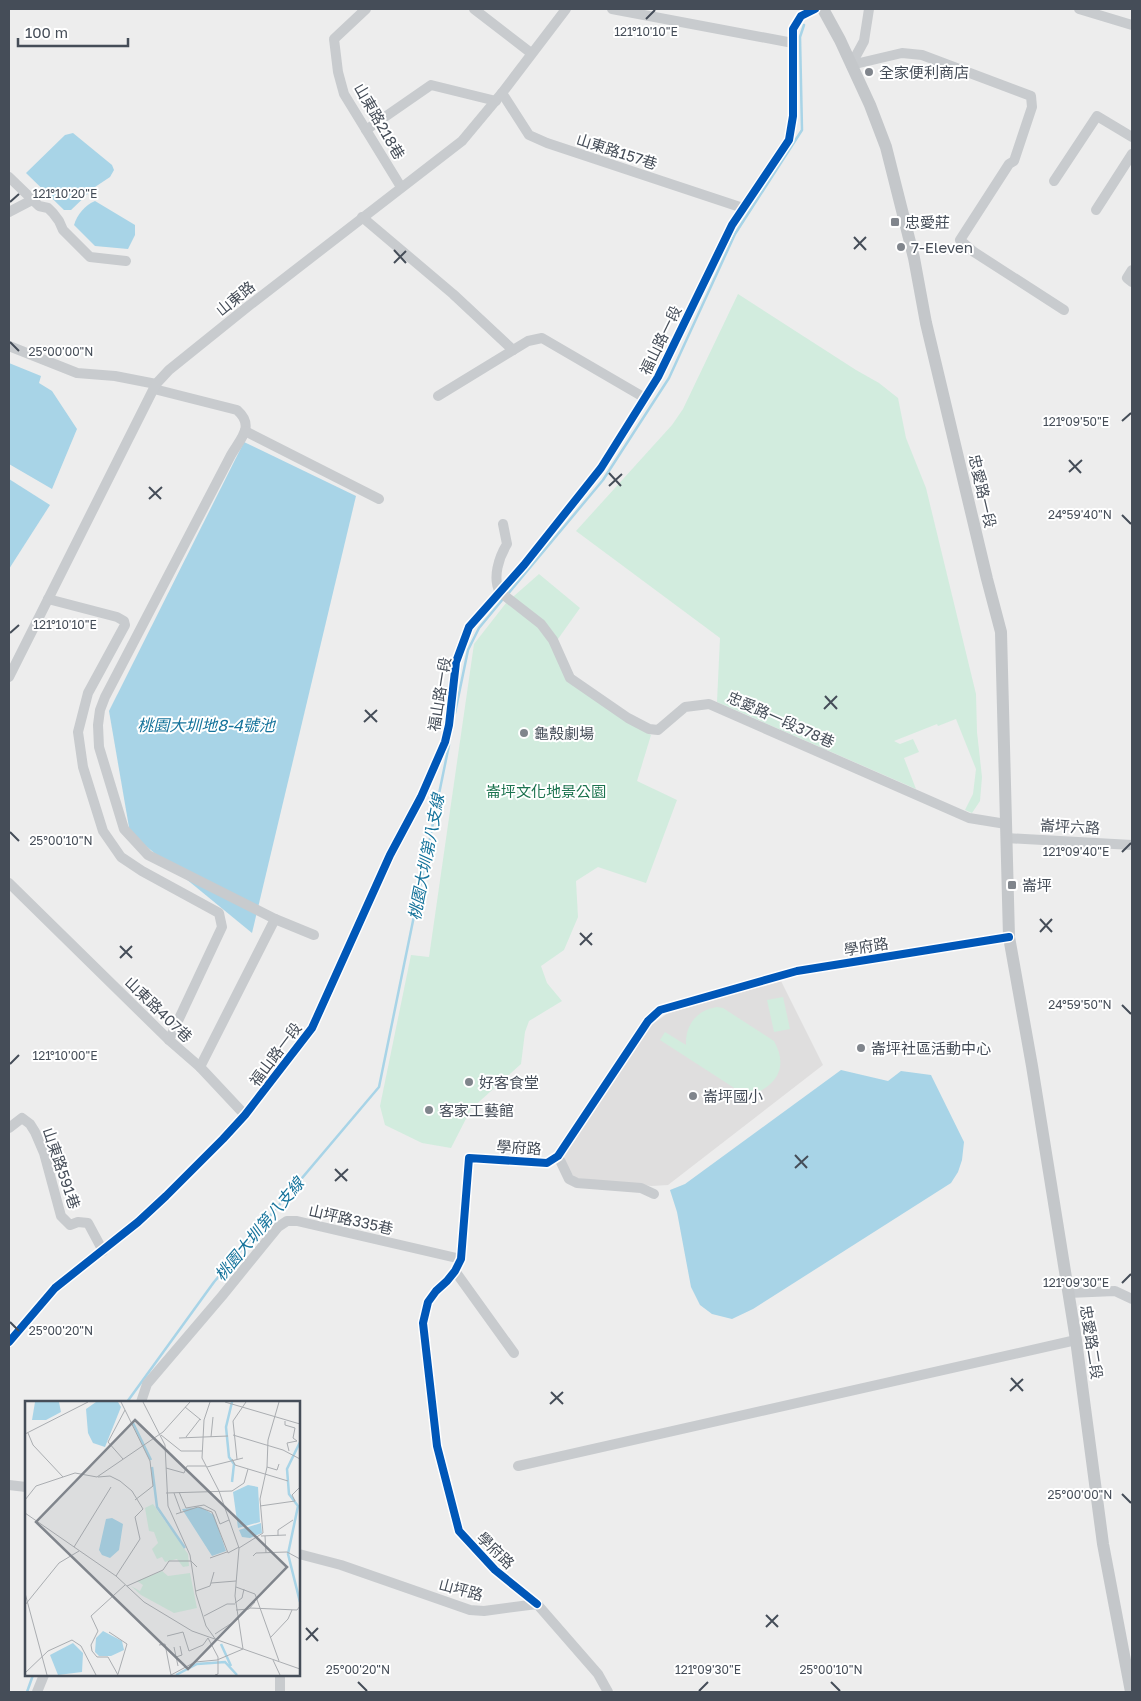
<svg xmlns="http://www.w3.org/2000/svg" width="1141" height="1701" font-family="'Golos Text','Noto Sans TC',sans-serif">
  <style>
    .education { fill: #dfdede }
    .green { fill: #d2ecde }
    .water { fill: #a8d4e7 }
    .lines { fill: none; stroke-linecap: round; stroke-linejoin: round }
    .stream { stroke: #a8d4e7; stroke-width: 2.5 }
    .minor { stroke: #c8cbce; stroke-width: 10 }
    .major { stroke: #c4c7ca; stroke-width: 12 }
    .cycleway-casing { stroke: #fff; stroke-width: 11 }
    .cycleway { stroke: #0057b8; stroke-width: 8 }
    .ticks { fill: none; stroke: #454d58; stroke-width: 2 }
    .poi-dot { fill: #80858c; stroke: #fff; stroke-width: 2 }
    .labels { text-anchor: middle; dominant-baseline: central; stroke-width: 4; stroke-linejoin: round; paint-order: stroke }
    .poi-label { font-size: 15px; fill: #454d58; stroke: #fff; text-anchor: start }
    .street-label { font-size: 15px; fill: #454d58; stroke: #fff }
    .park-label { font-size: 15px; fill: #1c734f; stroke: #fff }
    .water-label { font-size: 16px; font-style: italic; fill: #15739b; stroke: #fff }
    .inset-river { fill: none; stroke: #a8d4e7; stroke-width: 2.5 }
    .inset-road { fill: none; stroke: #aaadb1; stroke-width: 1 }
    .view { fill: #80858c; fill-opacity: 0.15; stroke: #80858c; stroke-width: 2.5 }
    .inset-edge { fill: none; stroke: #454d58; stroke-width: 2.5 }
    .ticks-label { font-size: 12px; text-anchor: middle; fill: #454d58; stroke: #fff; stroke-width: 4; stroke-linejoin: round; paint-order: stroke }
  </style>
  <rect width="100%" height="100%" fill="#ededed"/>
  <!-- education -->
  <polygon class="education" points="781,981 823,1065 668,1185 652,1186 576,1178 566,1169 564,1153 650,1026 668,1013"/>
  <!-- green -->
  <g class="green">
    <polygon points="738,294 856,370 879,383 898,398 906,438 926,488 976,694 977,732 982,777 980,801 972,813 965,810 973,794 976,769 956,719 938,726 937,724 894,741 900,744 913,739 919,752 904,758 916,789 717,702 720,638 576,531 672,425 683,409"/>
    <polygon points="539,574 580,608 553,646 567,680 651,735 637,781 677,800 646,883 598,867 576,881 578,917 564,950 541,966 547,983 562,1001 529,1021 525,1032 521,1064 471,1109 451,1148 422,1143 385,1125 380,1106 411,955 429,957 474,644 506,603"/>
    <polygon points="783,997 790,1029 774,1032 767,1000"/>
    <path d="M717 1007 723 1008 774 1041C787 1064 780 1082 756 1093L760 1095 756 1102 660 1040 665 1032 686 1045C685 1025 697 1010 717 1007Z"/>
  </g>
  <!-- water -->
  <g class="water">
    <polygon points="73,133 112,165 114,170 110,177 95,187 71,210 64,210 26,173 65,135"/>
    <path d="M95 201 135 225V235L128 249 95 246 74 225C77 215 85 205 95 201Z"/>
    <polygon points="9,363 41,376 39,383 52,391 77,429 52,489 9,464"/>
    <polygon points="244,442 356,496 252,933 130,833 109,711"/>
    <polygon points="9,479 50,505 9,569"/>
    <polygon points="841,1070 888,1081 901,1071 931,1075 964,1142 962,1160 958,1172 951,1183 753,1309 732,1319 712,1314 700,1305 691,1287 677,1212 670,1190 685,1184"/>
  </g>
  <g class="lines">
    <!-- stream -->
    <g class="stream">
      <polyline points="507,595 603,480 669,378 735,234 802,130 800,37 804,25"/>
      <polyline points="455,713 468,650 479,628 503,599"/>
      <polyline points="127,1402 214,1282 379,1087 449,745"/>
      <polyline points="27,1692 33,1675"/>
    </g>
    <!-- minor -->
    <g class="minor">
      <polyline points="366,9 334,39 338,72 344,94 401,187"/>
      <polyline points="474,9 531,53"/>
      <polyline points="612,9 793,43"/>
      <polyline points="1079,9 1132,25"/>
      <polyline points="851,65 902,53 922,55 1031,96 1032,107 1014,161 1009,164 960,240 974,252 1064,310"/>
      <polyline points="851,65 864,41 869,9"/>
      <polyline points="502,93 529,135 547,143 743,208"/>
      <polyline points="366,130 431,85 496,101"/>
      <polyline points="9,177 39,206 48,208 53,213 59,221 63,230 90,257 126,261"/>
      <polyline points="1054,181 1097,116 1132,137"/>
      <polyline points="1096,210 1132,154"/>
      <polyline points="9,212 32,200"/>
      <polyline points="362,217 453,294 513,350"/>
      <polyline points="1132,270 1127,278 1132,282"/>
      <polyline points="9,346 77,373 115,376 156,384"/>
      <path d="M154 389 237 410C255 426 241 438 231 455L105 697 100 710 98 725 99 747 124 829 148 855 275 919 314 935"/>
      <polyline points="438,396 528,341 542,338 645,398"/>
      <polyline points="245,431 379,499"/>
      <path d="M503 524 507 544C499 557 492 578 500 592L541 624 553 640 570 678 628 718 649 729 658 730 685 707 709 704 969 818 1006 824"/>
      <polyline points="48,599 117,617 124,621 125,625 88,693 78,732 83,767 103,831 121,857 142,871 219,913 222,927 169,1040"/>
      <polyline points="9,677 156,384 169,370 246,308 462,141 502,93 566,9"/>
      <polyline points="1006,838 1132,845"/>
      <polyline points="9,883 169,1040 200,1067 245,1115"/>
      <polyline points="200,1067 275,919"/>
      <polyline points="9,1128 22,1118 30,1124 35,1132 44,1153 61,1216 70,1225 78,1222 88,1223 103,1251"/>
      <polyline points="558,1156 569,1179 577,1183 641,1188 654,1194"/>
      <polyline points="455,1271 514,1353"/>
      <polyline points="1068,1293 1115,1291 1132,1299"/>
      <polyline points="9,1342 55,1288 138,1222 166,1196 223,1139 245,1115 312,1028 390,855 421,797 445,742 449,725 456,662 469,627 524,565 601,468 658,377 732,225 789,140 793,116 793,29 801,16 815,9"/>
      <polyline points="141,1402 147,1384 222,1296 278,1227 287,1221 297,1221 461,1259"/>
      <polyline points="518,1466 1076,1340"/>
      <polyline points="9,1485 26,1487"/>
      <polyline points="299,1554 341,1565 470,1610 484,1611 537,1604 598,1674 608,1692"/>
      <polyline points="537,1604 495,1570 459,1531 437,1446 423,1323 428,1302 436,1291 447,1281 455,1271 461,1259 469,1158 547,1163 558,1156 648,1021 660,1010 797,971 1009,937"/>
      <polyline points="37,1692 44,1675"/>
      <polyline points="280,1692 280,1675"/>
    </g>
    <!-- major -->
    <polyline class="major" points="823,9 840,40 870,105 886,147 914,258 926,323 987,579 1001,632 1009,937 1032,1066 1076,1340 1103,1544 1131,1692"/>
    <defs>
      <g id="cycleway">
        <polyline points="9,1342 55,1288 138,1222 166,1196 223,1139 245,1115 312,1028 390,855 421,797 445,742 449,725 456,662 469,627 524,565 601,468 658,377 732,225 789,140 793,116 793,29 801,16 815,9"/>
        <polyline points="537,1604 495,1570 459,1531 437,1446 423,1323 428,1302 436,1291 447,1281 455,1271 461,1259 469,1158 547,1163 558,1156 648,1021 660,1010 797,971 1009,937"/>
      </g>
    </defs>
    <!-- cycleway casing -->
    <use href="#cycleway" class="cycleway-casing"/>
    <!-- cycleway -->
    <use href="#cycleway" class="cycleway"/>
  </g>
  <!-- ticks -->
  <path class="ticks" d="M646 19 655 10M10 202 19 194M854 237 866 250M854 249 866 237M394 250 406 263M394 263 406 251M10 342 19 351M1122 421 1131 413M1069 460 1081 473M1069 472 1082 460M609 473 621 486M609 486 622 474M149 487 161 499M149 499 162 487M1122 515 1131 524M10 633 19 625M825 696 837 709M824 709 837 696M365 710 377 722M364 722 377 710M10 832 19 841M1122 852 1131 843M1040 919 1052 932M1040 932 1052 919M580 933 592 945M580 945 592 933M120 946 132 958M120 958 132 946M1122 1005 1131 1014M10 1064 19 1055M795 1155 807 1168M795 1168 808 1156M335 1169 347 1181M335 1181 348 1169M1122 1283 1131 1274M10 1322 19 1331M1011 1378 1023 1391M1010 1391 1023 1379M551 1392 563 1404M550 1404 563 1392M1122 1494 1131 1503M766 1615 778 1627M766 1627 778 1615M306 1628 318 1641M306 1640 318 1628M358 1682 367 1691M831 1682 840 1691M699 1691 708 1682"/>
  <!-- markers -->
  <g class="poi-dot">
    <circle cx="869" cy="72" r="5"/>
    <rect x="890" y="217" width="10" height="10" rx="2.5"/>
    <circle cx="901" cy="247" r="5"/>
    <circle cx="524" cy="733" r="5"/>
    <rect x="1007" y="880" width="10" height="10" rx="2.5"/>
    <circle cx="861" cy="1048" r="5"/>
    <circle cx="469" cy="1082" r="5"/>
    <circle cx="693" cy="1096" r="5"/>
    <circle cx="429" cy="1110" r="5"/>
  </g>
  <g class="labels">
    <!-- poi labels -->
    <g class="poi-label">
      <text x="879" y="72">全家便利商店</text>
      <text x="905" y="222">忠愛莊</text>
      <text x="911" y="247">7-Eleven</text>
      <text x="534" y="733">龜殼劇場</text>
      <text x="1022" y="885">崙坪</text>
      <text x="871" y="1048">崙坪社區活動中心</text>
      <text x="479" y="1082">好客食堂</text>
      <text x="703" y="1096">崙坪國小</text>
      <text x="439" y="1110">客家工藝館</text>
    </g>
    <!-- street labels -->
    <g class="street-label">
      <text transform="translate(380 121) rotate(60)">山東路218巷</text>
      <text transform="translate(617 151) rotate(18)">山東路157巷</text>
      <text transform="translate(235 298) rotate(-39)">山東路</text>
      <text transform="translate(660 340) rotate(-64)">福山路一段</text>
      <text transform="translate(983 491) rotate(77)">忠愛路一段</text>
      <text transform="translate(439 694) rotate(-81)">福山路一段</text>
      <text transform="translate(781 719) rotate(24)">忠愛路一段378巷</text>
      <text transform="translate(1070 826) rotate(3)">崙坪六路</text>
      <text transform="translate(866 946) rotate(-9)">學府路</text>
      <text transform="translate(159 1009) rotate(44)">山東路407巷</text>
      <text transform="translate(275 1054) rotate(-53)">福山路一段</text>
      <text transform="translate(519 1147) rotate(3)">學府路</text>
      <text transform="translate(62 1168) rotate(71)">山東路591巷</text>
      <text transform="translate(351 1219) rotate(13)">山坪路335巷</text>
      <text transform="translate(1092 1342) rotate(81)">忠愛路二段</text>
      <text transform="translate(496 1550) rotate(44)">學府路</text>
      <text transform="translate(461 1589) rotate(15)">山坪路</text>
    </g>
    <!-- park labels -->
    <g class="park-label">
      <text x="546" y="791">崙坪文化地景公園</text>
    </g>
    <!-- water labels -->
    <g class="water-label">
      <text x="206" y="725">桃園大圳地8-4號池</text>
      <text transform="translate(426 857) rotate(-79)">桃園大圳第八支線</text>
      <text transform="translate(259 1229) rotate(-50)">桃園大圳第八支線</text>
    </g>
  </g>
  <!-- overview -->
  <g transform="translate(25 1401)">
    <rect width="275" height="275" fill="#ededed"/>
    <path d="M128 103 163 153 164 165 158 166 152 158 140 161 137 156 132 158 127 148 133 142 129 131 124 130 120 107ZM137 170 143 175 165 172 172 207 149 212 116 194 106 185 115 190 118 184 112 180Z" fill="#d2ecde"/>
    <path d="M10 1H34L36 11 21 19H7ZM71 1H93L96 6 80 46 68 42 63 32 61 8ZM223 84 233 86 235 121 213 127 208 91ZM176 106 189 114 201 150 187 155 157 108ZM87 117 98 123 94 149 85 157 77 154 74 149 81 118ZM236 122 237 132 225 137 217 136 214 129ZM78 230 97 240 99 249 86 255H74L70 251 71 237ZM48 242 58 252 57 271 33 274 25 254Z" fill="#a8d4e7"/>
    <path class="inset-river" d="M108 22 126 59M275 41 262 68 264 93 273 105 263 153 275 201M127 66 132 106 160 147M207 81 209 63 204 56 201 26 207 1M196 243 206 265M151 274 172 263 200 261 212 274"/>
    <path class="inset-road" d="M96 1 100 9 83 41 98 58M118 1 140 44 143 105 165 154 171 193 181 225 191 239M200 1 275 23M160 6 176 19M100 9 125 60 128 85 110 99M260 20V24L270 27 268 37 272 40 262 42 264 50M3 32 8 44 38 76M0 33 63 1M136 34 156 50H177M208 34 258 49 275 58M161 36 175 18M186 36 188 16M154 37 203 35M207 58 210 64 263 80M212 58 208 20 221 1M182 66 218 57M242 66 252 69 254 63M141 67 159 72 162 65H181M73 76 85 75 95 80 107 90 118 108 110 116 115 138 91 175M154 91 161 107 179 104 190 110 195 123 204 119M141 92 207 90 219 82 223 68M149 92 156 111M0 99 11 85 50 72 72 76 138 31 165 1M235 105 270 100 267 94 275 86M0 112 91 175 119 201 167 230 275 268M151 113 173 106 187 111 203 152 214 146M236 135 261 134M240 135 241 152M253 135V129L268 119M49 146 86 86M214 147 238 132 235 98 242 66 243 39 254 1M228 155 231 152 262 151 275 158M185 157 202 151M186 182 211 180M102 185 138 169 144 160H166L172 166M211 186 230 193 254 260M171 190 185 185 189 171M0 192 22 274M210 202 217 197 219 188M0 204 34 162 54 150M225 207 272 209 275 205M211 209 224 208 230 201M179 215 202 203H210M84 231 102 243 93 273M190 233 213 218M142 235 158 231 164 250 178 244 183 237M183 237 193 256V273L190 274M245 237 263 218 267 209M134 244 140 243 146 274 170 261 192 259 218 248 210 195 214 147 194 90 177 57 179 19 185 1M149 246 153 265M151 256 157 254 155 245M248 259 255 274M0 272 23 250 47 239 56 245 71 274M93 274 83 256H72L67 250 66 244 73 230 66 215 100 184"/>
    <path class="view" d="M110 19 262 166 163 268 11 121Z"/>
    <rect width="275" height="275" class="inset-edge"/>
  </g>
  <g class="ticks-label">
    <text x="646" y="36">121°10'10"E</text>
    <text x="65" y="198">121°10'20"E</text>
    <text x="61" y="356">25°00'00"N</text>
    <text x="1076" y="426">121°09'50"E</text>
    <text x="1080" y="519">24°59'40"N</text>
    <text x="65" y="629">121°10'10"E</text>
    <text x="61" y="845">25°00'10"N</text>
    <text x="1076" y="856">121°09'40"E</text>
    <text x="1080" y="1009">24°59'50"N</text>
    <text x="65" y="1060">121°10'00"E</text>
    <text x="1076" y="1287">121°09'30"E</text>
    <text x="61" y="1335">25°00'20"N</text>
    <text x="1080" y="1499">25°00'00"N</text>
    <text x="358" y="1674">25°00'20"N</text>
    <text x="831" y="1674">25°00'10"N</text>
    <text x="708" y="1674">121°09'30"E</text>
  </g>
  <!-- border -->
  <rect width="1141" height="1701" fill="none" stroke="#454d58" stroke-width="20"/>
  <!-- scale -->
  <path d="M18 38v8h110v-8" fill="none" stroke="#454d58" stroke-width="2.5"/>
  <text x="25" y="38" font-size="15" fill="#454d58" stroke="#ffffff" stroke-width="4" paint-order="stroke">100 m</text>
</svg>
